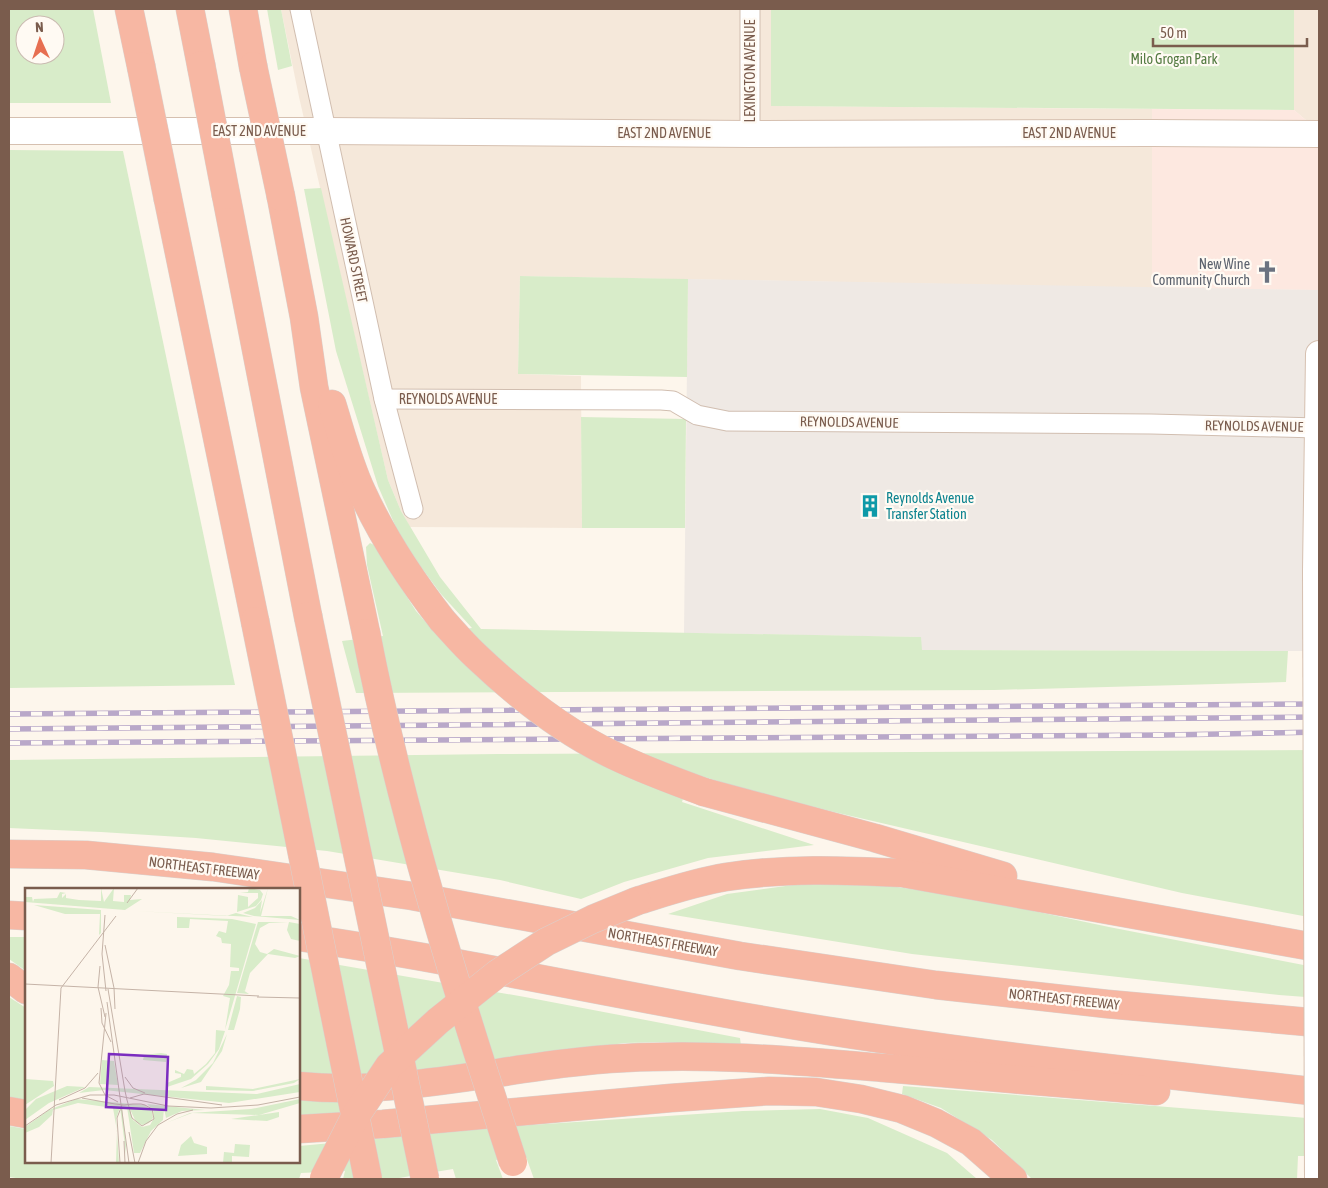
<svg xmlns="http://www.w3.org/2000/svg" width="1328" height="1188" font-family="'Asap Condensed',sans-serif">
  <style>
    .residential { fill: #f5e8da }
    .commercial { fill: #fde8e0 }
    .industrial { fill: #efe9e4 }
    .green { fill: #d8ecc9; fill-rule: evenodd }
    .lines { fill: none; stroke-linecap: round; stroke-linejoin: round }
    .street-casing { stroke: #d1beb0; stroke-width: 21 }
    .secondary-casing { stroke: #d6c0b0; stroke-width: 28 }
    .highway-casing { stroke: #dad1cd; stroke-width: 29 }
    .street { stroke: #fff; stroke-width: 19 }
    .secondary { stroke: #fff; stroke-width: 26 }
    .highway { stroke: #f7b7a3; stroke-width: 28 }
    .rail-casing { stroke: #b9a8c9; stroke-width: 5.5 }
    .rail { stroke: #fffaf3; stroke-width: 4; stroke-dasharray: 11; stroke-linecap: butt }
    .secondary-bridge-casing { stroke: #d6c0b0; stroke-width: 28; stroke-linecap: butt }
    .highway-bridge-casing { stroke: #dad1cd; stroke-width: 29; stroke-linecap: butt }
    .secondary-bridge { stroke: #fff; stroke-width: 26 }
    .highway-bridge { stroke: #f7b7a3; stroke-width: 28 }
    .labels { text-anchor: middle; dominant-baseline: central; stroke-width: 4.5; stroke-linejoin: round; paint-order: stroke }
    .park-label { font-size: 14px; fill: #537a41; stroke: #fffaf3 }
    .street-label { font-size: 14px; fill: #7a5c4d; stroke: #fffaf3 }
    .worship-label { font-size: 14px; fill: #5b616d; stroke: #fffaf3; text-anchor: end }
    .culture-label { font-size: 14px; fill: #0d838f; stroke: #fffaf3; text-anchor: start }
    .inset-road { fill: none; stroke: #c5b3a7; stroke-width: 1 }
    .view { fill: #7b2cbf; fill-opacity: 0.15; stroke: #7b2cbf; stroke-width: 2.5 }
    .inset-edge { fill: none; stroke: #7a5c4d; stroke-width: 2.5 }
  </style>
  <rect width="100%" height="100%" fill="#fdf6ec"/>
  <!-- residential -->
  <g class="residential">
    <polygon points="281,9 771,9 772,106 1152,109 1152,288 520,276 518,374 581,376 582,528 410,527 401,511 388,480 299,97"/>
    <polygon points="1294,9 1319,9 1319,131 1294,110"/>
  </g>
  <!-- commercial -->
  <polygon class="commercial" points="1152,109 1294,110 1319,131 1319,290 1152,288"/>
  <!-- industrial -->
  <polygon class="industrial" points="688,279 1319,290 1319,651 921,650 921,637 684,633"/>
  <!-- green -->
  <g class="green">
    <path d="M9 9H93L111 103H9ZM25 25H55V55H25Z"/>
    <polygon points="267,9 281,9 292,66 278,70"/>
    <polygon points="771,9 1294,9 1294,110 771,106"/>
    <polygon points="9,150 123,151 235,685 9,688"/>
    <polygon points="321,188 388,480 401,511 440,577 481,629 921,637 922,650 1288,651 1286,682 994,690 356,693 342,641 383,636 367,565 366,547 370,543 374,545 416,611 435,633 472,628 441,594 421,567 398,532 378,486 336,351 304,189"/>
    <polygon points="520,276 688,279 687,377 518,374"/>
    <polygon points="581,417 686,419 685,528 582,528"/>
    <polygon points="1319,750 1319,919 1182,893 834,812 747,790 691,773 682,802 814,845 708,858 624,882 581,899 500,880 327,851 196,838 101,832 9,828 9,760 498,754"/>
    <polygon points="800,884 890,886 968,897 1109,927 1319,968 1319,998 1279,995 912,954 668,914 727,894"/>
    <polygon points="9,937 26,937 26,971 9,959"/>
    <polygon points="299,958 525,997 740,1038 741,1046 663,1042 624,1043 458,1067 330,1077 299,1075"/>
    <polygon points="9,997 26,1008 26,1104 9,1101"/>
    <polygon points="903,1086 1319,1119 1319,1156 1298,1156 1297,1179 1032,1179 992,1140 941,1108 902,1094"/>
    <polygon points="299,1100 310,1101 384,1100 321,1117 299,1118"/>
    <polygon points="820,1109 868,1118 947,1153 977,1179 534,1179 525,1154 496,1160 503,1179 456,1179 453,1169 393,1179 343,1179 345,1171 301,1173 299,1179 23,1179 9,1177 9,1126 26,1129 26,1162 299,1162 299,1146 515,1126 743,1111"/>
  </g>
  <g class="lines">
    <defs>
      <g id="street">
        <polyline points="300,9 384,399 413,509"/>
        <polyline points="750,134 750,9"/>
        <polyline points="384,399 661,400 673,401 697,415 727,421 1151,424 1318,428"/>
      </g>
      <g id="secondary">
        <polyline points="9,131 326,131 750,134 1152,133 1319,134"/>
        <polyline points="1316,572 1319,354"/>
      </g>
      <g id="highway">
        <polyline points="129,9 141,66"/>
        <polyline points="190,9 201,65"/>
        <polyline points="243,9 253,66"/>
        <polyline points="226,195 308,616"/>
        <polyline points="281,197 304,317 314,387 366,633"/>
        <polyline points="168,199 255,621"/>
        <path d="M332 404C341 433 349 465 362 492 383 538 411 580 442 620"/>
        <polyline points="704,792 875,838 1003,876"/>
        <polyline points="9,854 86,855 213,867 412,896 740,956 936,985 1107,1004 1319,1023"/>
        <path d="M637 901C666 892 695 882 726 877 784 868 843 870 902 873L1319 948"/>
        <polyline points="9,915 26,916"/>
        <path d="M299 937C458 960 615 995 774 1022 954 1053 1137 1071 1319 1092"/>
        <polyline points="9,977 26,990"/>
        <path d="M299 1086C409 1097 517 1063 626 1058 712 1053 799 1061 885 1068 975 1076 1066 1084 1156 1091"/>
        <polyline points="9,1111 26,1114"/>
        <polyline points="299,1129 383,1124 671,1098 769,1091 816,1092 861,1099 902,1109 936,1123 971,1142 1013,1179"/>
      </g>
    </defs>
    <!-- street casing -->
    <use href="#street" class="street-casing"/>
    <!-- secondary casing -->
    <use href="#secondary" class="secondary-casing"/>
    <!-- highway casing -->
    <use href="#highway" class="highway-casing"/>
    <!-- street -->
    <use href="#street" class="street"/>
    <!-- secondary -->
    <use href="#secondary" class="secondary"/>
    <!-- highway -->
    <use href="#highway" class="highway"/>
    <defs>
      <g id="rail">
        <polyline points="9,714 1319,704"/>
        <polyline points="9,729 1319,717"/>
        <polyline points="9,743 1167,735 1319,732"/>
      </g>
    </defs>
    <!-- rail casing -->
    <use href="#rail" class="rail-casing"/>
    <!-- rail -->
    <use href="#rail" class="rail"/>
    <defs>
      <polyline id="secondary-bridge" points="1316,572 1318,1179"/>
      <g id="highway-bridge">
        <polyline points="201,65 226,195"/>
        <polyline points="141,66 168,199"/>
        <polyline points="253,66 281,197"/>
        <polyline points="308,616 425,1179"/>
        <path d="M442 620C453 632 464 645 476 656 517 695 564 732 615 756 644 770 674 781 704 792"/>
        <polyline points="255,621 368,1179"/>
        <path d="M366 633C401 813 456 988 513 1162"/>
        <polyline points="324,1178 355,1117 389,1066 438,1021 497,974 546,942 593,919 637,901"/>
      </g>
    </defs>
    <!-- secondary-bridge casing -->
    <use href="#secondary-bridge" class="secondary-bridge-casing"/>
    <!-- highway-bridge casing -->
    <use href="#highway-bridge" class="highway-bridge-casing"/>
    <!-- secondary-bridge -->
    <use href="#secondary-bridge" class="secondary-bridge"/>
    <!-- highway-bridge -->
    <use href="#highway-bridge" class="highway-bridge"/>
  </g>
  <!-- icons -->
  <defs>
    <symbol id="church-bare" viewBox="-9 -9 18 18"><path d="M-1.2-6h2.4v3.5h3.3v2.4h-3.3V6h-2.4V-.1h-3.3v-2.4h3.3Z" fill="#6b7280" stroke="#fffaf3" stroke-width="2.5" paint-order="stroke"/></symbol>
    <symbol id="building-bare" viewBox="-9 -9 18 18"><path d="M-4-6H4V6H1V3H-1V6H-4ZM-2.5-4.3h1.7v1.8h-1.7ZM.8-4.3h1.7v1.8H.8ZM-2.5-1h1.7V.8h-1.7ZM.8-1h1.7V.8H.8Z" fill="#0f9aa8" stroke="#fffaf3" stroke-width="2.5" paint-order="stroke"/></symbol>
  </defs>
  <g fill-rule="evenodd">
    <use href="#church-bare" x="1251" y="256" width="32" height="32"/>
    <use href="#building-bare" x="854" y="490" width="32" height="32"/>
  </g>
  <g class="labels">
    <!-- park labels -->
    <g class="park-label">
      <text x="1174" y="59">Milo Grogan Park</text>
    </g>
    <!-- street labels -->
    <g class="street-label">
      <text transform="translate(750 71) rotate(-90)">LEXINGTON AVENUE</text>
      <text x="259" y="131">EAST 2ND AVENUE</text>
      <text x="664" y="133">EAST 2ND AVENUE</text>
      <text x="1069" y="133">EAST 2ND AVENUE</text>
      <text transform="translate(354 260) rotate(78)">HOWARD STREET</text>
      <text x="448" y="399">REYNOLDS AVENUE</text>
      <text transform="translate(849 422) rotate(1)">REYNOLDS AVENUE</text>
      <text transform="translate(1254 426) rotate(1)">REYNOLDS AVENUE</text>
      <text transform="translate(204 868) rotate(7)">NORTHEAST FREEWAY</text>
      <text transform="translate(663 942) rotate(10)">NORTHEAST FREEWAY</text>
      <text transform="translate(1064 999) rotate(6)">NORTHEAST FREEWAY</text>
    </g>
    <!-- worship labels -->
    <g class="worship-label">
      <text x="1250" y="264">New Wine<tspan x="1250" dy="16">Community Church</tspan></text>
    </g>
    <!-- culture labels -->
    <g class="culture-label">
      <text x="886" y="498">Reynolds Avenue<tspan x="886" dy="16">Transfer Station</tspan></text>
    </g>
  </g>
  <!-- overview -->
  <g transform="translate(25 888)">
    <rect width="275" height="275" fill="#fdf6ec"/>
    <path d="M76 0 79 14 89 0 88 13 99 14V7H106L105 12 117 11 100 22 0 14V9H7L8 14 9 11 32 10 35 4 41 5 37 6V10L41 6V10L54 12 76 13ZM224 0 235 2 238 6 240 0 236 12 231 18 212 24 213 7 223 9V19L233 10V5H215L223 4ZM243 0 236 28H266L275 32 229 28 218 25 230 20 237 12 235 25ZM9 17 76 22V45L74 47 75 26H40ZM110 23 201 28 211 25 228 29ZM152 29 207 31 231 36 200 142 205 110 198 108 204 97 206 83H214V80L205 79 206 56 197 55 196 50 191 48 194 43 201 45 203 33 165 31 164 40H152ZM233 34H263L244 35 235 40 230 56 235 64 242 66 249 61 275 68 270 70 243 66 225 85 220 103 218 102 224 106 212 105ZM264 34 275 36V53L266 51 262 42ZM212 108 216 109 215 121 209 142H203ZM191 142 200 143 194 161 183 176 166 191 142 199V195L156 189V186L150 185V182L159 186 162 181 168 182 169 186 181 176 190 165ZM202 146 197 163 176 194 156 200 171 192 188 175ZM136 165 142 166 141 174 118 172 119 167ZM77 172 89 173 93 197 75 196ZM0 191 28 193 29 198 0 217ZM275 191 269 195 228 203 181 202V198L228 201ZM275 196V204L204 215 79 202 54 205 64 199 232 206ZM42 198 60 199 24 215 0 232V222L11 211ZM51 211 120 217 127 223 128 230 124 235 117 237 111 234 104 219 108 232 117 239 125 237 129 230 128 222 122 216 180 222 157 223 141 230 139 220 138 232 126 243 115 265H109L102 219H97L101 255V266L95 219 91 231 94 275H91L92 243 88 220 53 215 28 222 27 227 14 239 0 245V239L24 222ZM275 211V215L234 227 167 225 141 235 165 225 226 221ZM254 224V229L242 233 206 231ZM166 248 169 255 182 259V266L153 268 156 257ZM210 256 225 257 224 269 207 268V275H198L199 264 209 265Z" fill="#d8ecc9"/>
    <path class="inset-road" d="M102 15 113 0M80 27 77 66 81 103M80 57 89 100 90 121M75 78 73 99 80 129M0 96 234 108M232 109 275 110M82 114 104 275M76 120 77 135 86 154M81 125 74 195 80 207 93 214M100 189 108 200 120 205M57 210 90 216 99 217 108 216H116L120 217 127 221 129 231 117 238 107 230 106 227 104 219 102 212 100 203 83 101M105 210 119 206 197 217M34 212 60 200 73 185M0 238 31 217 65 207H89L143 218 186 220 233 217 275 209M104 244 110 275M99 253 100 275M26 275 36 100 91 28M95 275 92 230 97 217M113 275 121 253 133 237 152 226 168 222"/>
    <path class="view" d="M84 166 143 169 141 222 81 219Z"/>
    <rect width="275" height="275" class="inset-edge"/>
  </g>
  <!-- border -->
  <rect width="1328" height="1188" fill="none" stroke="#7a5c4d" stroke-width="20"/>
  <!-- north arrow -->
  <g transform="translate(40 40) rotate(357)"><circle r="24" fill="#fffaf3" stroke="#cabbb1"/>
  <path d="M0-4L9 19L0 12L-9 19Z" fill="#e76f51"/>
  <text y="-8" font-size="14" font-weight="bold" text-anchor="middle" fill="#7a5c4d">N</text>
  </g>
  <!-- scale -->
  <path d="M1153 38v8h154v-8" fill="none" stroke="#7a5c4d" stroke-width="2.5"/>
  <text x="1160" y="38" font-size="15" fill="#7a5c4d" stroke="#fffaf3" stroke-width="4" paint-order="stroke">50 m</text>
</svg>
